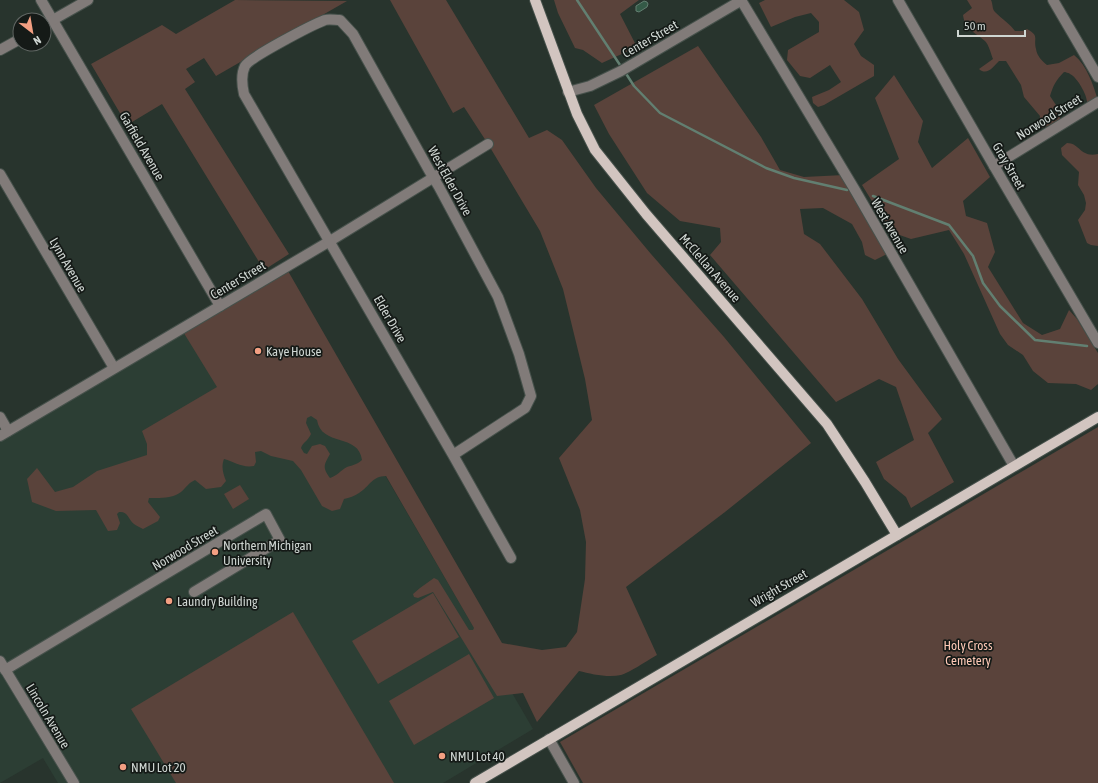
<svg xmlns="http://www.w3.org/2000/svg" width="1098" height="783" font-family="'Asap Condensed',sans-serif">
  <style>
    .built { fill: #2c3e34 }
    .green { fill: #5a433b; fill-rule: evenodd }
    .water { fill: #345a47; stroke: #627f71 }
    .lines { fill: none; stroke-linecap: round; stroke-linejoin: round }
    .stream { stroke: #627f71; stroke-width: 2.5 }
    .minor-casing { stroke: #46514b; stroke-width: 12 }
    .major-casing { stroke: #46514b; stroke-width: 12 }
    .minor { stroke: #817b79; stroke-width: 10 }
    .major { stroke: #d2c5c0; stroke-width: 10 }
    .poi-dot { fill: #f39f82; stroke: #151a17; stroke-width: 1.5 }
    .labels { text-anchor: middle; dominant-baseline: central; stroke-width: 3.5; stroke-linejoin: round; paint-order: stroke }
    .street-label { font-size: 13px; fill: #cfd6d2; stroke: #151a17 }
    .poi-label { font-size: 13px; fill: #cfd6d2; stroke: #151a17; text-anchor: start }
    .park-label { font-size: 13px; fill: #fdc8b5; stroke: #151a17 }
  </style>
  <rect width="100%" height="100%" fill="#28342d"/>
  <!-- built -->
  <polygon class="built" points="269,276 533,729 443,783 58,783 43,758 0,783 0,439"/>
  <!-- green -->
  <g class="green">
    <polygon points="235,0 347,1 216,76 204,58 186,69 195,82 185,89 289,254 264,270 162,104 127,125 91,64 162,25 176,34"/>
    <path d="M390 0H446L529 138 547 130 562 140 596 188 651 254 724 337 811 443 725 512 626 587 657 655C648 660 629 673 621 675 608 678 591 674 579 671L537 722 523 693 497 696 433 592 418 598 414 597 413 594 420 588 434 578 438 580 469 630H473L474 628 386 476C372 476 369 487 359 493 355 496 349 498 344 499L340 509 332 511 322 506 301 470 293 461 271 456 261 451 255 452 256 462 254 466C242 468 235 462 224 459 221 467 223 473 226 481L221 487 206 489 195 480C187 484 187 487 181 492 172 499 159 498 149 498L148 502 160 517 158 521 143 529C140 527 136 526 134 524 128 519 128 511 119 512L117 514 120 523 117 530 108 531 96 510 56 511 32 502 27 479 37 468 55 492 73 487 97 471 147 455V444L142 431 217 387 182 330 288 271 502 643 542 650 566 647 577 632 585 579 586 542 580 510 559 458 592 420 585 379 563 289 540 231 488 144 464 107 453 113ZM311 416 317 420C321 447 359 433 362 460 358 464 353 465 347 467 341 470 337 476 330 478 322 467 324 465 330 454L325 446 320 444 312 446 307 454 304 453 301 448C303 442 308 441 311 434L306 423 307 418Z"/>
    <polygon points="554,0 639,0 620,14 637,47 602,63 583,50 575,48 558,13"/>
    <polygon points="765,0 844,0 859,12 864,30 854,44 861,56 874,65 874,76 824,105 818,107 813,103 812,97 829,90 841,82 830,65 810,78 800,76 787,60 788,50 819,32 819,22 811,13 795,17 771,27 759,3"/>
    <path d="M967 0H991C993 4 992 9 995 12 1002 19 1010 24 1015 31H1023L1027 29C1040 36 1033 38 1036 49 1037 56 1042 61 1047 65L1059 63 1074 55C1087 65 1093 85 1098 100L1091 105 1087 102C1087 95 1077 77 1070 74 1070 73 1064 72 1064 72 1056 80 1053 86 1050 96L1060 111V120L1048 126 1038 129 1040 116 1024 97 1021 85 1006 61H999C993 67 987 76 979 69L993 59C991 54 989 45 985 41 975 32 965 30 963 15L972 8Z"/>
    <polygon points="698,46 761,137 780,170 804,177 844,175 887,254 875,260 865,255 862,242 852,224 823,208 800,209 804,234 820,244 862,299 898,359 942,419 928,433 954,482 911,508 906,497 884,479 876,462 914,440 896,387 879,379 836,402 710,255 721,242 720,228 680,221 647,193 609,134 594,105"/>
    <polygon points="894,75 923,121 918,142 932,168 968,138 990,177 963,201 966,216 987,223 995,252 988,267 1023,323 1042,335 1060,329 1069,310 1077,319 1098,353 1098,384 1091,390 1076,384 1048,383 1033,371 1023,355 1008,345 1000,334 964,254 949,230 911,239 891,232 862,185 899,159 875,98"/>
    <path d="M1067 143C1080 143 1080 158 1098 154V246L1091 245 1087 243 1078 220 1085 210 1086 203 1084 195 1078 185 1079 172 1062 155 1061 148Z"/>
    <polygon points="1098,427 1098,783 583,783 560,742"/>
    <polygon points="240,485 249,499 233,509 224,494"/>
    <polygon points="433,593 459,637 378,684 352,641"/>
    <polygon points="293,612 394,783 176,783 131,709"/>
    <polygon points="469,654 494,698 414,745 389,701"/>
  </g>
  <!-- water -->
  <polygon class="water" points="644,1 647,2 648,4 647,7 639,12 636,11 636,6"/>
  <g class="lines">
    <!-- stream -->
    <g class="stream">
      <polyline points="577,0 622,68"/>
      <polyline points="625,72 634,86 660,113 766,168 794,178 847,190"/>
      <polyline points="873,196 949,225 973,256 983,283 1000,306 1035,340 1087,346"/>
    </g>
    <defs>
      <g id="minor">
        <polyline points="41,0 220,306"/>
        <polyline points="741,0 855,190 1014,466"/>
        <polyline points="898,0 994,166 1098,343"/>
        <polyline points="1053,0 1098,77"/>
        <polyline points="44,25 88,0"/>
        <polyline points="0,50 20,39"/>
        <polyline points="568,92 590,86 621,71 742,0"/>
        <polyline points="994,166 1098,102"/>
        <polyline points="0,174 114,368"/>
        <polyline points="0,417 8,431"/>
        <polyline points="0,436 330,241 488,144"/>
        <path d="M453 455 525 408 531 396 519 354 498 297 439 187 430 172 353 34 340 20C335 20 329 19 325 20 312 25 250 57 245 66 241 74 242 85 244 94L453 455 511 558"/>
        <polyline points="0,661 74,783"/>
        <polyline points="5,670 266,514 280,540 194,592"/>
        <polyline points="549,739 574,783"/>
      </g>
      <g id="major">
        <polyline points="535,0 577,114 595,150 646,214 827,424 865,482 897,535"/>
        <polyline points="475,783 1098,417"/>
      </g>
    </defs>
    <!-- minor casing -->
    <use href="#minor" class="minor-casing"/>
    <!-- major casing -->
    <use href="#major" class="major-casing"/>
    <!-- minor -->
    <use href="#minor" class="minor"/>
    <!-- major -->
    <use href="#major" class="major"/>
  </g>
  <!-- markers -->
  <g class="poi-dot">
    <circle cx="258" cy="351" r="4"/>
    <circle cx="215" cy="552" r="4"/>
    <circle cx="169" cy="601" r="4"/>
    <circle cx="442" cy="756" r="4"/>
    <circle cx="123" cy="767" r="4"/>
  </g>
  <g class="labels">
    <!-- street labels -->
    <g class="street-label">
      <text transform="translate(650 39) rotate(-30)">Center Street</text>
      <text transform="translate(1049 117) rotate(-32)">Norwood Street</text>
      <text transform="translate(142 146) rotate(60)">Garfield Avenue</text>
      <text transform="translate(1009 166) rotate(60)">Gray Street</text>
      <text transform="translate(450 181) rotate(61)">West Elder Drive</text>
      <text transform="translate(890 226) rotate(60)">West Avenue</text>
      <text transform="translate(68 265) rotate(60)">Lynn Avenue</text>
      <text transform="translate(710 268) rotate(49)">McClellan Avenue</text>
      <text transform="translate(238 280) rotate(-31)">Center Street</text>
      <text transform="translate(390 319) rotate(60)">Elder Drive</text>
      <text transform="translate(185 548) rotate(-31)">Norwood Street</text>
      <text transform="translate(779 588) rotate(-30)">Wright Street</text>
      <text transform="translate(48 716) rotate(59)">Lincoln Avenue</text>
    </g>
    <!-- poi labels -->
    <g class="poi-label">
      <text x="266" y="351">Kaye House</text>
      <text x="223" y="545">Northern Michigan<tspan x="223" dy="15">University</tspan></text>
      <text x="177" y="601">Laundry Building</text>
      <text x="450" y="756">NMU Lot 40</text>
      <text x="131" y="767">NMU Lot 20</text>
    </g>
    <!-- park labels -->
    <g class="park-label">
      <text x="968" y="645">Holy Cross<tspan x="968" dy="15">Cemetery</tspan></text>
    </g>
  </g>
  <!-- north arrow -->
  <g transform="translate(32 32) rotate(149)"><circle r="19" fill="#151a17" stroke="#5f6562"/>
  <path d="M0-3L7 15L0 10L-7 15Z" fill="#f39f82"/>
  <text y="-6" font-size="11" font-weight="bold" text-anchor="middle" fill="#cfd6d2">N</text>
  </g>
  <!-- scale -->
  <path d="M958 30v6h67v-6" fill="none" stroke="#cfd6d2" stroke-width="2"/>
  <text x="964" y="30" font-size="12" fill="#cfd6d2" stroke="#151a17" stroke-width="3" paint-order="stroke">50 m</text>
</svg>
